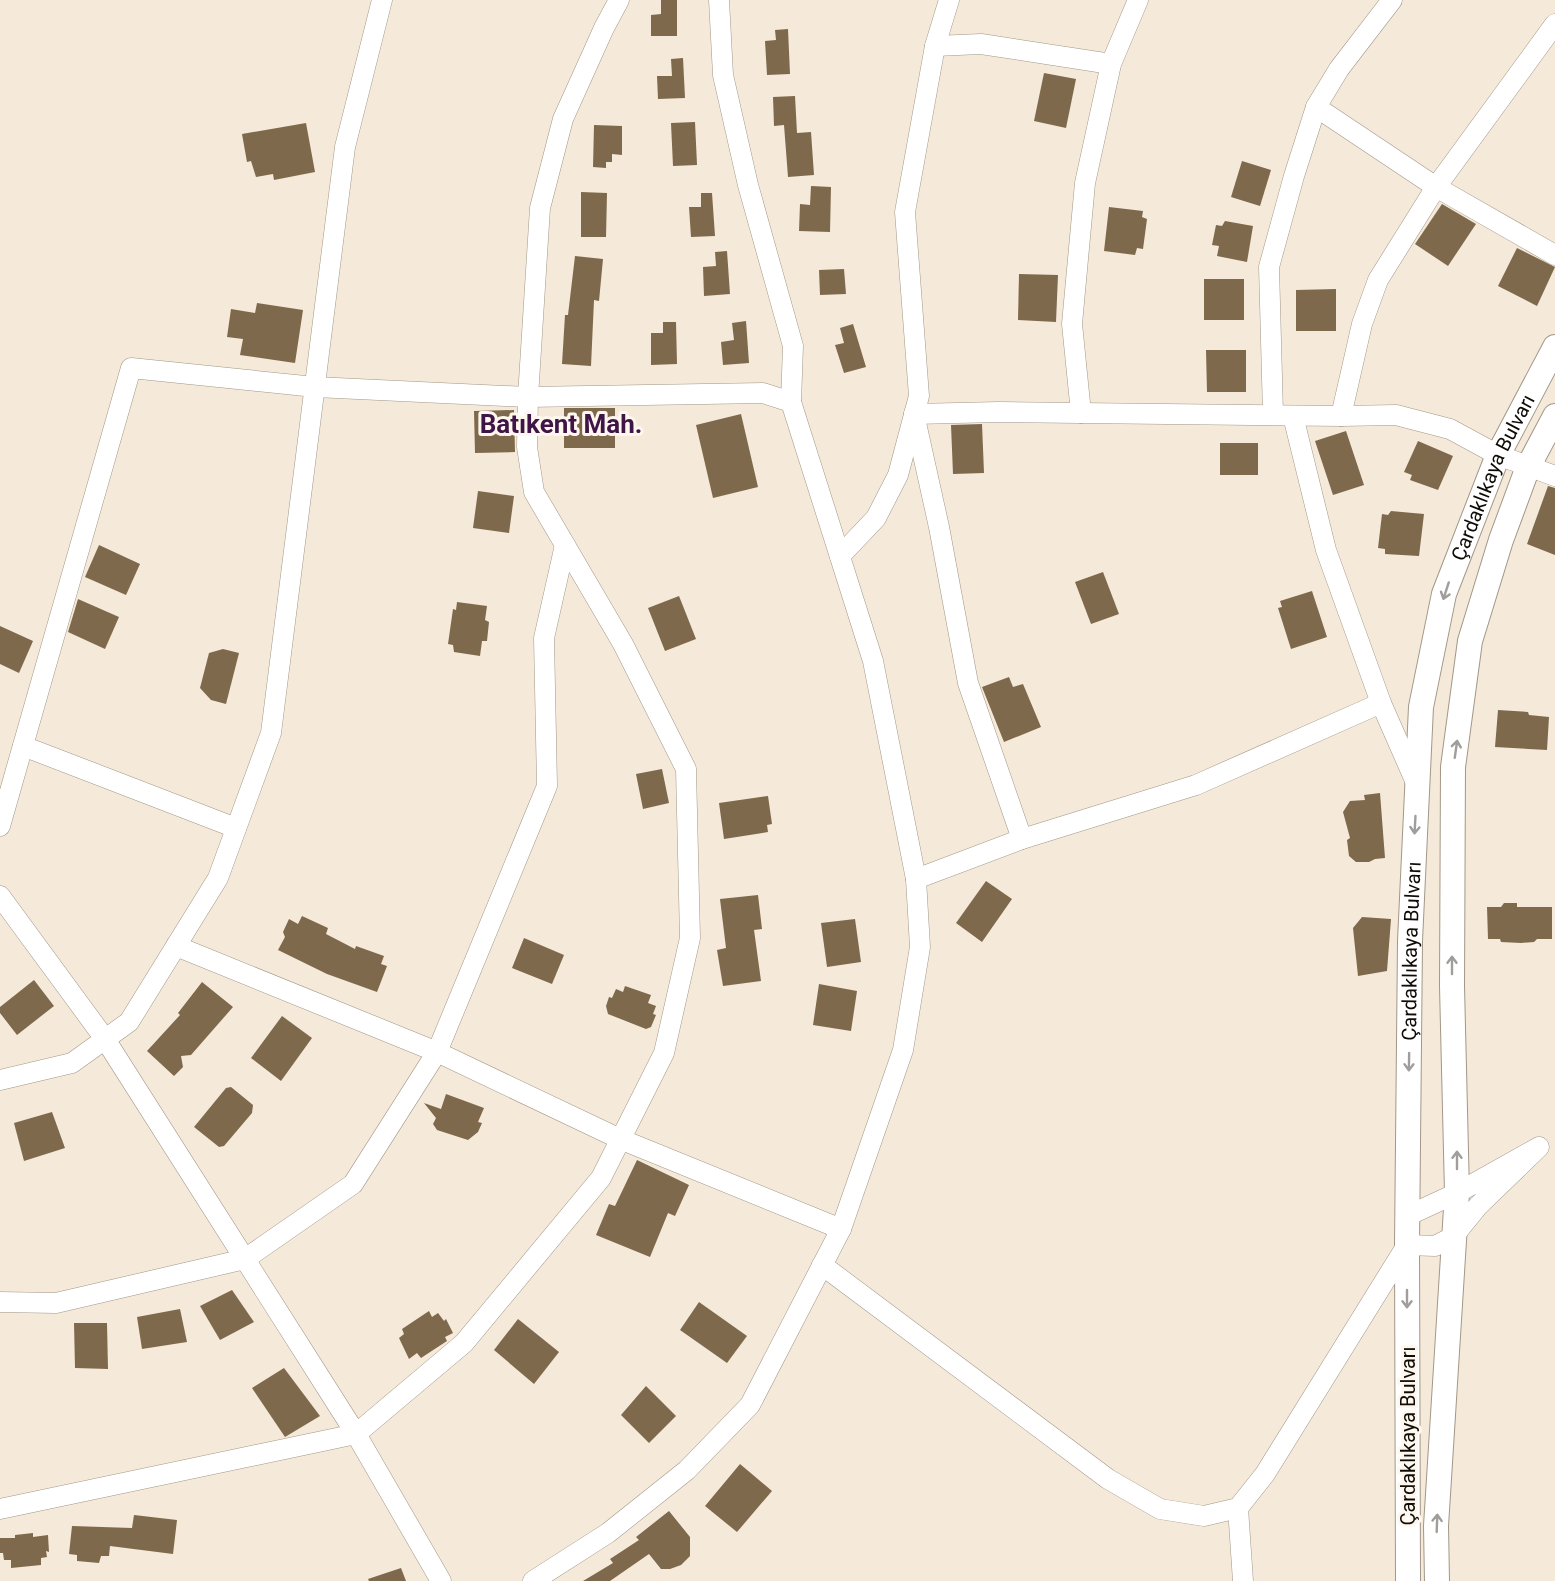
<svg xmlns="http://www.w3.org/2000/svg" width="1555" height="1581" font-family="Roboto,sans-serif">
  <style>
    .building { fill: #7e694c }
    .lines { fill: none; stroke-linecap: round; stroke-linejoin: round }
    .minor-casing { stroke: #a29788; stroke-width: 21 }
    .major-casing { stroke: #a29788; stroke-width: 26 }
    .minor { stroke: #fff; stroke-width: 20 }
    .major { stroke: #fff; stroke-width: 24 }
    .oneway { stroke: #9f9e9c }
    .labels { text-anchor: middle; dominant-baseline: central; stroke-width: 6; stroke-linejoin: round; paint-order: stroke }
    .street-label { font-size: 20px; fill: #0f0c07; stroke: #fef7ee }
    .district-label { font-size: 26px; font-weight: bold; fill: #3f1548; stroke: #fef7ee }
  </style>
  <rect width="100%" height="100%" fill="#f5e9d9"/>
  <!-- building -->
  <g class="building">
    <polygon points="661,0 677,0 677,36 651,36 651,15 661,14"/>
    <polygon points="788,29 790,74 767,75 765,41 776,40 775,30"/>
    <polygon points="683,58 685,98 658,99 657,76 672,76 671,59"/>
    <polygon points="1044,73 1076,79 1066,128 1034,121"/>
    <polygon points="795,96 797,133 811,132 814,175 788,177 784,125 774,126 773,97"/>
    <polygon points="695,122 697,165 673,166 671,123"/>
    <polygon points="306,123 315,172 274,180 273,174 256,177 251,161 247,162 242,134"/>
    <polygon points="594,125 622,126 622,155 612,154 612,162 606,162 606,168 593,167"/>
    <polygon points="1242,161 1271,170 1260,206 1231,197"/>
    <polygon points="811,186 831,187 830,232 799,231 800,204 810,205"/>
    <polygon points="581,192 607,193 606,237 581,237"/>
    <polygon points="701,193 712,193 715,236 691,237 689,207 701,207"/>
    <polygon points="1442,204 1476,224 1448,266 1415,244"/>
    <polygon points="1109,207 1143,211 1142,217 1147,219 1143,249 1137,248 1135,255 1104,251"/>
    <polygon points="1225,221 1253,226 1247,262 1217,256 1219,246 1212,245 1216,225 1222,226"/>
    <polygon points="1517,248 1555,267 1537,306 1498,286"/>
    <polygon points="727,251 730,294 704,296 703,267 716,266 715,252"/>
    <polygon points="575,256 603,259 599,301 594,300 591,366 562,364 565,315 568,315"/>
    <polygon points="844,269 846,294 820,295 819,270"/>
    <polygon points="1019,274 1058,275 1056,322 1018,320"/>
    <rect x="1204" y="279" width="40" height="41"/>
    <polygon points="1336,289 1336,331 1296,331 1296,290"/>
    <polygon points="257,303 303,310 295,363 240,355 243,339 227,337 231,309 255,313"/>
    <polygon points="746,321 749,363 723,365 721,342 734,340 732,323"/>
    <polygon points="663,322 676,322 677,364 651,365 651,333 663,333"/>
    <polygon points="853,324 866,367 844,373 835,345 844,343 840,328"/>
    <polygon points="1206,350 1246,350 1246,392 1207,392"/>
    <rect x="564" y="408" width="51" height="40"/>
    <polygon points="514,410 515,452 475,453 474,411"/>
    <polygon points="741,414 758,487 713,498 696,425"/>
    <polygon points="982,424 984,473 953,474 951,425"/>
    <polygon points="1346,431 1364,485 1333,495 1315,441"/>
    <polygon points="1418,441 1453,456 1438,490 1410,480 1412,475 1404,472"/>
    <rect x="1220" y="443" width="38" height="32"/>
    <polygon points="1548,486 1555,488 1555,555 1527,544"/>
    <polygon points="478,491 514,496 509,533 473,528"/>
    <polygon points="1391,511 1424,514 1419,556 1385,554 1385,549 1378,548 1382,514 1388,515"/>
    <polygon points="99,545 140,564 126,595 85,577"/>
    <polygon points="1103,572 1119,614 1091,624 1075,582"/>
    <polygon points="1312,591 1327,637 1291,649 1278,608 1282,607 1280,601"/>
    <polygon points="679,596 696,639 665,651 648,608"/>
    <polygon points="78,599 119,617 105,649 68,632"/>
    <polygon points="457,602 487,606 485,620 489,622 487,641 482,641 480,656 454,652 453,645 448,644 453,609 456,610"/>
    <polygon points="0,626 33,641 19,673 0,664"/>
    <polygon points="223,649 239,653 226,704 211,700 200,688 209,653"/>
    <polygon points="1009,677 1013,687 1023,684 1041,727 1004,742 982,687"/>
    <polygon points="1498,710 1528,712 1529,715 1549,717 1547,750 1495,747"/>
    <polygon points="662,769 669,803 643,809 636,774"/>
    <polygon points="1380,793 1385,858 1375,859 1369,862 1356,862 1349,856 1347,840 1350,838 1343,812 1350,801 1365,800 1364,795"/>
    <polygon points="768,796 772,824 767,825 768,832 724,839 719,803"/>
    <polygon points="986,881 1012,899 982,942 956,923"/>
    <polygon points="758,895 762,929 754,930 761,981 723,986 717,950 726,948 720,899"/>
    <polygon points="1504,903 1517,903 1517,907 1552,907 1552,939 1537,939 1534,942 1521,943 1501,942 1500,939 1488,939 1487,907 1501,907"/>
    <polygon points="302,916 328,928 326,934 355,949 356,946 384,956 381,964 387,966 377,992 327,974 278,950 285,937 283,932 289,919 298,924"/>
    <polygon points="1362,917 1391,919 1387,971 1358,976 1353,928"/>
    <polygon points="855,919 861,962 827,967 821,923"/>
    <polygon points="524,938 564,955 552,984 512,968"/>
    <polygon points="34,980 54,1006 17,1035 0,1013 0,1007"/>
    <polygon points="202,982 233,1007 191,1055 181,1056 183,1067 174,1076 147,1051 180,1015 178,1013"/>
    <polygon points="819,984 857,991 851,1031 813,1025"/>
    <polygon points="625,986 651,995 648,1003 656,1006 653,1014 656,1015 651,1027 646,1029 608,1014 606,1006 609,997 612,998 616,989 623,992"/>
    <polygon points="282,1016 312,1038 281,1081 251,1058"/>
    <polygon points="231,1087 253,1105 252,1113 224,1146 219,1147 194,1127 226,1088"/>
    <polygon points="446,1094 484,1108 478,1122 482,1123 478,1132 468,1140 437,1130 433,1124 436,1118 424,1103 441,1109"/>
    <polygon points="52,1112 65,1148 24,1161 14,1123"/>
    <polygon points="637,1160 689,1185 675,1216 668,1213 650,1257 596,1235 609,1204 615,1206"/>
    <polygon points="232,1290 254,1322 220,1340 200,1306"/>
    <polygon points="699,1302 747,1336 727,1363 680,1330"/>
    <polygon points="180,1309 187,1342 142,1349 137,1317"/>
    <polygon points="429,1311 432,1317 438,1313 444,1321 446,1319 453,1333 445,1337 447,1341 421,1358 417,1353 409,1359 399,1338 404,1334 402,1329"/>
    <polygon points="518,1319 559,1352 534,1384 494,1350"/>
    <polygon points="74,1323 107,1323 108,1369 75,1368"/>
    <polygon points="284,1368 320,1416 285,1437 252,1388"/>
    <polygon points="646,1386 676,1416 649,1443 621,1415"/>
    <polygon points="740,1464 772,1491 737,1532 705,1506"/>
    <polygon points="669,1511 690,1537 690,1556 681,1565 670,1569 661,1569 649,1554 610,1581 583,1581 613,1563 610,1559 639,1540 636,1537"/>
    <polygon points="134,1515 177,1520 173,1554 110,1546 109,1556 101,1556 99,1563 77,1561 77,1555 69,1554 72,1526 132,1528"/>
    <polygon points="33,1533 33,1537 48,1535 49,1552 46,1551 47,1557 41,1558 41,1565 11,1568 11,1560 4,1560 3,1553 0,1553 0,1538 15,1538 15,1535"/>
    <polygon points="401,1568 406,1581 369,1581 368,1579"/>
  </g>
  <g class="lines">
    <defs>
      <g id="minor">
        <polyline points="935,46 981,44 1111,64"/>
        <polyline points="1316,107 1436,187 1555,255"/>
        <polyline points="1081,413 1072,324 1085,183 1111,64 1138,0"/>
        <polyline points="1273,414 1269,267 1294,176 1316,107 1339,69 1392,0"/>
        <polyline points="1293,416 1326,550 1381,703 1417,785"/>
        <polyline points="1341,416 1362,324 1378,280 1436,187 1555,24"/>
        <polyline points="840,556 876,518 898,475 919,396 905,212 935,46 949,0"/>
        <polyline points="23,746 236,828"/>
        <polyline points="0,826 131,368 315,387 528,397 763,393 791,402"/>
        <polyline points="1022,839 1196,785 1381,703"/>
        <polyline points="916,879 1022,839 968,683 939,527 914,414 999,412 1341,416 1396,415 1450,429 1498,455 1555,476"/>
        <polyline points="0,896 105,1039 356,1434 441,1581"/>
        <polyline points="176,946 437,1052 620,1139 841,1229"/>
        <polyline points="0,1080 72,1063 129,1022 218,878 271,733 345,147 382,0"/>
        <polyline points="822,1265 1108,1479 1160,1509 1204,1516 1238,1508 1265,1474 1407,1245 1435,1246 1453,1237 1478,1206 1539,1147 1457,1193 1407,1216"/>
        <polyline points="0,1302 56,1303 245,1259 353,1184 437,1052 547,786 544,638 565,545"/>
        <polyline points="1238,1508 1243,1581"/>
        <polyline points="0,1509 356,1434 464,1343 601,1178 664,1053 690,938 686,769 623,644 534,492 527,447 528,397 540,208 563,119 604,28 619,0"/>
        <polyline points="533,1581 608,1533 687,1470 750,1405 841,1229 903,1050 920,947 916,879 873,661 791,402 793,346 748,185 723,75 719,0"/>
      </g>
      <g id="major">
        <path id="s1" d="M1408 1581 1407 1245 1410 941 1421 707 1444 594 1498 455 1555 347"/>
        <polyline points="1437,1581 1436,1526 1457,1193 1452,986 1453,767 1470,641 1501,540 1528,467 1555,416"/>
      </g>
    </defs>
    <!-- minor casing -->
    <use href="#minor" class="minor-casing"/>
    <!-- major casing -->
    <use href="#major" class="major-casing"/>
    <!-- minor -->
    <use href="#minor" class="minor"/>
    <!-- major -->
    <use href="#major" class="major"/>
  </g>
  <!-- one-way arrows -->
  <defs><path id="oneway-shaft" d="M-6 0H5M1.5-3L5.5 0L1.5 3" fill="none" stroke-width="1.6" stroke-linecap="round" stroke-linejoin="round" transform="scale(1.5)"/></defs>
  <g class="oneway">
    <use href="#oneway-shaft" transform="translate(1446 591) rotate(108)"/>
    <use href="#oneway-shaft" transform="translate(1456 749) rotate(-82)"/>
    <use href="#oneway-shaft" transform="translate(1415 825) rotate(93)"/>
    <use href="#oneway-shaft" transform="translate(1452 965) rotate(-90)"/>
    <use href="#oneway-shaft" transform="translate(1409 1062) rotate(91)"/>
    <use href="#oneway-shaft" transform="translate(1457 1160) rotate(-90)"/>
    <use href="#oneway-shaft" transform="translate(1407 1299) rotate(90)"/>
    <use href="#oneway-shaft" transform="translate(1437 1523) rotate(-88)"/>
  </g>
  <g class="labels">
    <!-- street labels -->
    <g class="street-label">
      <text stroke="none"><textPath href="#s1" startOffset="1116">Çardaklıkaya Bulvarı</textPath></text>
      <text stroke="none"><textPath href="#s1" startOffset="630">Çardaklıkaya Bulvarı</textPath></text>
      <text transform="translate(1408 1436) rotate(-90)">Çardaklıkaya Bulvarı</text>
    </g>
    <!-- district labels -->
    <g class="district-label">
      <text x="561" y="424">Batıkent Mah.</text>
    </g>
  </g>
</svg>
